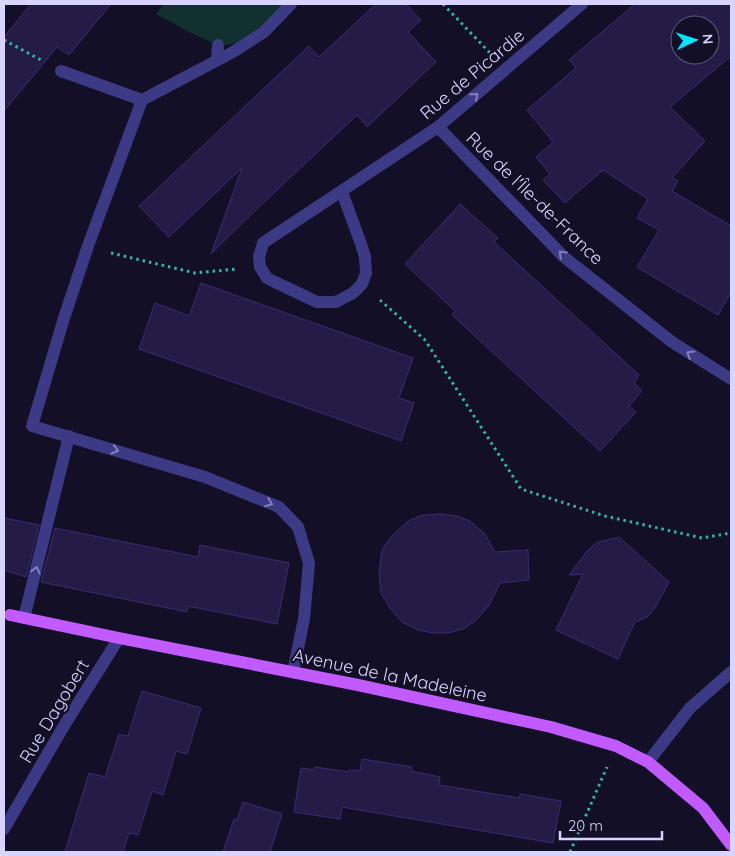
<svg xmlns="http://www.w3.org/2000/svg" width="735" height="856" font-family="Quicksand,sans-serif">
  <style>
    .green { fill: #12302f }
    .building { fill: #241b47; stroke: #3b2d73; fill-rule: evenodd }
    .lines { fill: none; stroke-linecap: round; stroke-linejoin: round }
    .path { stroke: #2fb8b0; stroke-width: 3; stroke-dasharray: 2.5 4; stroke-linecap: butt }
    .minor { stroke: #3d3a85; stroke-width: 12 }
    .major { stroke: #c25bff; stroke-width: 12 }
    .oneway { stroke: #837fbc }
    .labels { text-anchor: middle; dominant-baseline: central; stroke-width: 4.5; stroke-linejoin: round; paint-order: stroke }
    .street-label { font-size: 18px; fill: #d9d4ff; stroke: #130f26 }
  </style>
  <rect width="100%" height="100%" fill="#130f26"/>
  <!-- green -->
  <polygon class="green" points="164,4 285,4 259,31 236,43 222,46 213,43 189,32 156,14"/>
  <!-- building -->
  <g class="building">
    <polygon points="31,4 111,4 69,55 57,47 4,111 4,37"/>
    <polygon points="376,4 406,4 421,20 408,32 436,62 367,127 357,115 262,204 211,254 242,168 169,237 139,206 309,46 319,57"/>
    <path d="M635 4H731V56L670 107 705 141 672 178 678 181 672 191 731 226V292L718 315 637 267 659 230 637 218 648 199 603 170 565 203 543 180 550 174 536 157 553 142 527 110 576 68 569 60ZM680 25H710V55H680Z"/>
    <polygon points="460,204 498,238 494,242 639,375 634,382 642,391 629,406 636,412 600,451 452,315 455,311 405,264"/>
    <polygon points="201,283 413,358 399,398 414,403 401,441 139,349 155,303 189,316"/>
    <polygon points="441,514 457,516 470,521 485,534 495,552 528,550 529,580 500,583 488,607 475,621 463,629 448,633 433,633 418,630 402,622 390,608 381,593 379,574 382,549 391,537 408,521 423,515"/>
    <polygon points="4,518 39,525 26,577 4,570"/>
    <polygon points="55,528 198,557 200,545 289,563 277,624 188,606 187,612 41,582"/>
    <polygon points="619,537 669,582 655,608 647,617 635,622 618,659 556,630 583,574 569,575 588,550 598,542"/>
    <polygon points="142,691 201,708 187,754 176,751 163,795 152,791 138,835 129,833 123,852 65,852 89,773 105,777 119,734 128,736"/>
    <polygon points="362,759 412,767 411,771 440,777 439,785 519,798 520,794 561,801 553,843 342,807 340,819 294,812 301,768 315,770 315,767 349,772 349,770 360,771"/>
    <polygon points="243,802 282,814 270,852 223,852 234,819 237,820"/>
  </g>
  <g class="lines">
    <!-- path -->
    <g class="path">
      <polyline points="443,4 490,53"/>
      <polyline points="4,40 41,60"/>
      <polyline points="111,253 195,273 237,269"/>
      <polyline points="380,300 425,340 521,489 605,516 702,538 731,533"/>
      <polyline points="570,852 607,767"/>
    </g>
    <!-- minor -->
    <g class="minor">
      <polyline points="217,60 218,45"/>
      <polyline points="61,71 142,100 233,52 264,32 291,4"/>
      <polyline points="142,100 88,246 64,318 32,426 205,477 279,507 298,527 309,563 304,619 293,672"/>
      <polyline points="438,127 564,257 672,342 731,379"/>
      <polyline points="342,192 361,244 365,257 366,273 362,284 353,293 336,302 317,302 277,283 267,278 260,267 259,257 263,243 438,127 582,4"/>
      <polyline points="24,618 69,436"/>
      <polyline points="648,762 690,708 731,672"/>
      <polyline points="4,829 65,724 119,638"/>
    </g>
    <!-- major -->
    <polyline class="major" points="10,615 119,638 358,685 551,727 616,746 648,762 703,808 731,845"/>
  </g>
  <!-- one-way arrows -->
  <defs><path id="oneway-chevron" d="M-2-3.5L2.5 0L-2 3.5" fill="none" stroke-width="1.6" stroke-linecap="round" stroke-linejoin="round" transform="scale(1.25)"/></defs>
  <g class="oneway">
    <use href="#oneway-chevron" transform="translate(475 96) rotate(-41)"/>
    <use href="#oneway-chevron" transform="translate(562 254) rotate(-136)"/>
    <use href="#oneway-chevron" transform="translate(690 354) rotate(-148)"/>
    <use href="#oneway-chevron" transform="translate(115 450) rotate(17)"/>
    <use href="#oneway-chevron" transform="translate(269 503) rotate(22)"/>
    <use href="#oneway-chevron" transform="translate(36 570) rotate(-76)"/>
  </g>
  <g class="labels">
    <!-- street labels -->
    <g class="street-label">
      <text transform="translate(472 74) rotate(-40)">Rue de Picardie</text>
      <text transform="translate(535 198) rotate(44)">Rue de l'Île-de-France</text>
      <text transform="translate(390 675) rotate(12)">Avenue de la Madeleine</text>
      <text transform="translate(54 711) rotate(-59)">Rue Dagobert</text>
    </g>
  </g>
  <!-- border -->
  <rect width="735" height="856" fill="none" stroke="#d9d4ff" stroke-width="10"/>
  <!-- north arrow -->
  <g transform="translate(695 40) rotate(86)"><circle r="24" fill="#130f26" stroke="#625e7d"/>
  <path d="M0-4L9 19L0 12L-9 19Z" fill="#00e5ff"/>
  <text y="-8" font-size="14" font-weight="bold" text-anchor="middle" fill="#d9d4ff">N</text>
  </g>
  <!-- scale -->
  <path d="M560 831v8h102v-8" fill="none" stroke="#d9d4ff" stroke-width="2.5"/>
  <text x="568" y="831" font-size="15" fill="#d9d4ff" stroke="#130f26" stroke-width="4" paint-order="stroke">20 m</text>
</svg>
